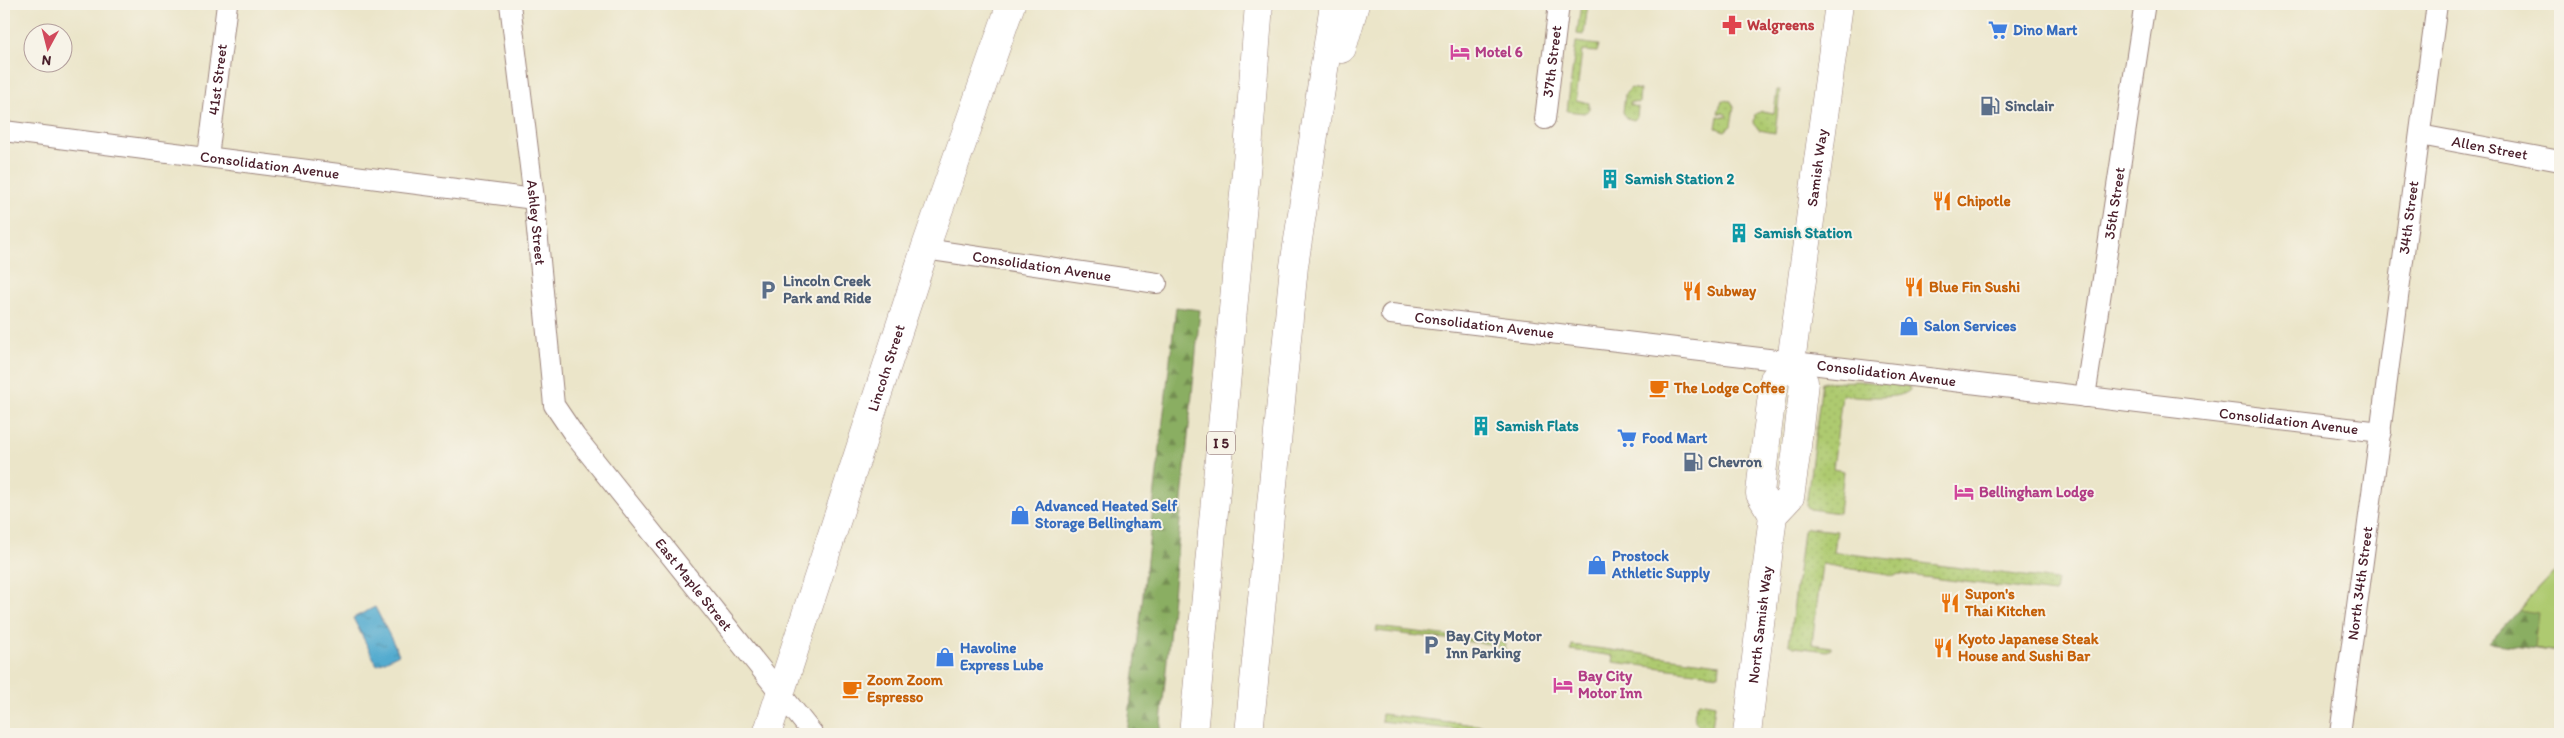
<svg xmlns="http://www.w3.org/2000/svg" width="2564" height="738" font-family="Itim,sans-serif">
  <style>
    .grass { fill: url(#grass-dots); stroke: #7c744e }
    .forest { fill: url(#forest-firs); stroke: #6a6646 }
    .park { fill: #aeca70; stroke: #7c744e }
    .water { fill: url(#water-ripples); stroke: #4e657d }
    .lines { fill: none; stroke-linecap: round; stroke-linejoin: round }
    .street-casing { stroke: #9a827a; stroke-width: 22 }
    .secondary-casing { stroke: #9a827a; stroke-width: 29 }
    .highway-casing { stroke: #9a827a; stroke-width: 29 }
    .street { stroke: #fff; stroke-width: 20 }
    .secondary { stroke: #fff; stroke-width: 28 }
    .highway { stroke: #fff; stroke-width: 28 }
    .labels { text-anchor: middle; dominant-baseline: central; stroke-width: 4; stroke-linejoin: round; paint-order: stroke }
    .shield { fill: #f7f3e8; stroke: #7e5f64; stroke-width: 1 }
    .shield-label { font-size: 14px; font-weight: bold; fill: #4a1f2b }
    .health-label { font-size: 15px; font-weight: bold; fill: #be3a42; stroke: #f7f3e8; text-anchor: start }
    .shop-label { font-size: 15px; font-weight: bold; fill: #366cbe; stroke: #f7f3e8; text-anchor: start }
    .hotel-label { font-size: 15px; font-weight: bold; fill: #b23c85; stroke: #f7f3e8; text-anchor: start }
    .street-label { font-size: 15px; fill: #4a1f2b; stroke: #f7f3e8 }
    .service-label { font-size: 15px; font-weight: bold; fill: #4e5e75; stroke: #f7f3e8; text-anchor: start }
    .culture-label { font-size: 15px; font-weight: bold; fill: #0d838f; stroke: #f7f3e8; text-anchor: start }
    .food-label { font-size: 15px; font-weight: bold; fill: #c56008; stroke: #f7f3e8; text-anchor: start }
  </style>
  <defs>
    <pattern id="grass-dots" width="8" height="8" patternUnits="userSpaceOnUse" patternTransform="scale(1.25)"><rect width="8" height="8" fill="#aeca70"/><path d="M2 2h.1M6 6h.1" fill="none" stroke="#97ad61" stroke-width="1.8" stroke-linecap="round"/></pattern>
    <pattern id="forest-firs" width="22" height="20" patternUnits="userSpaceOnUse" patternTransform="scale(1.25)"><rect width="22" height="20" fill="#8aae62"/><path d="M5 1l3.5 6h-7zM16 11l3.5 6h-7z" fill="#738d51"/></pattern>
    <pattern id="water-ripples" width="26" height="14" patternUnits="userSpaceOnUse" patternTransform="scale(1.25)"><rect width="26" height="14" fill="#52abcf"/><path d="M2 4q2-2 4 0t4 0M15 11q2-2 4 0t4 0" fill="none" stroke="#468ba8"/></pattern>
  </defs>
  <rect width="100%" height="100%" fill="#f7f3e8"/>
  <filter id="ink" filterUnits="userSpaceOnUse"><feTurbulence type="fractalNoise" baseFrequency=".02" numOctaves="2"/><feDisplacementMap in="SourceGraphic" scale="10" xChannelSelector="R" yChannelSelector="G"/><feConvolveMatrix kernelMatrix="1 2 1 2 8 2 1 2 1" color-interpolation-filters="sRGB"/></filter>
  <filter id="wash" filterUnits="userSpaceOnUse"><feTurbulence type="fractalNoise" baseFrequency=".0096" numOctaves="4" result="noise"/><feDisplacementMap in="SourceGraphic" scale="20" xChannelSelector="R" yChannelSelector="G"/><feGaussianBlur stdDeviation="1.12" result="paint"/><feColorMatrix in="noise" values="0 0 0 0 0 0 0 0 0 0 0 0 0 0 0 0 0 1.4 0 .05"/><feComposite in="paint" operator="in"/></filter>
  <g filter="url(#wash)">
    <rect width="100%" height="100%" fill="#ebe5c9"/>
    <!-- grass -->
    <g class="grass">
      <polygon points="1581,4 1588,4 1584,35 1577,34"/>
      <polygon points="1576,42 1599,45 1597,52 1582,51 1576,100 1589,103 1589,110 1584,113 1567,111"/>
      <polygon points="1631,88 1640,90 1639,103 1630,102 1630,105 1638,107 1637,117 1634,120 1626,118 1623,112 1625,94"/>
      <polygon points="1777,90 1780,90 1775,133 1759,130 1754,123 1755,114 1762,111 1774,113"/>
      <polygon points="1722,100 1731,101 1734,107 1731,126 1725,131 1716,128 1718,116 1726,117 1726,114 1718,113"/>
      <path d="M1858 381 1909 386 1910 390C1899 401 1857 396 1842 395L1833 469 1844 471 1839 513 1810 509 1806 506 1822 382Z"/>
      <polygon points="1808,528 1837,531 1834,552 2057,580 2055,593 1899,574 1894,576 1822,564 1812,644 1831,647 1831,649 1827,651 1794,647 1789,644 1803,531"/>
      <polygon points="1377,627 1506,643 1505,650 1498,649 1498,645 1376,631"/>
      <polygon points="1572,645 1720,664 1719,675 1613,662 1614,656 1571,650"/>
      <path d="M1699 702 1715 705 1712 728C1694 731 1690 716 1699 702Z"/>
      <polygon points="1382,714 1551,734 1494,734 1381,721"/>
    </g>
    <!-- forest -->
    <g class="forest">
      <polygon points="1176,307 1200,310 1160,734 1127,734"/>
      <polygon points="2560,566 2560,652 2489,643"/>
    </g>
    <!-- park -->
    <polygon class="park" points="2560,566 2560,652 2534,648 2538,613 2519,610"/>
    <!-- water -->
    <polygon class="water" points="375,607 399,654 377,665 353,618"/>
  </g>
  <g filter="url(#ink)">
    <g class="lines">
      <defs>
        <g id="street">
          <path id="s1" d="M510 4 534 199 554 405 575 436 813 734"/>
          <path id="s2" d="M1545 119 1559 4"/>
          <path id="s3" d="M4 131 534 199"/>
          <path id="s4" d="M2420 135 2560 161"/>
          <path id="s5" d="M208 157 227 4"/>
          <path id="s6" d="M925 249 1157 283"/>
          <path id="s7" d="M1391 314 2381 432"/>
          <path id="s8" d="M2085 397 2144 9"/>
          <path id="s9" d="M2340 734 2437 4"/>
        </g>
        <g id="secondary">
          <path id="s10" d="M1791 362 1839 4"/>
          <polyline points="1773,515 1760,494 1762,474 1774,379 1791,362"/>
          <path id="s11" d="M767 734 925 249 1011 4"/>
          <path id="s12" d="M1747 734 1773 515 1790 497 1796 455 1804 382 1791 362"/>
        </g>
        <g id="highway">
          <polyline points="1342,49 1355,4"/>
          <polyline points="1193,734 1248,151 1259,4"/>
          <polyline points="1249,734 1294,266 1334,4"/>
        </g>
      </defs>
      <!-- street casing -->
      <use href="#street" class="street-casing"/>
      <!-- secondary casing -->
      <use href="#secondary" class="secondary-casing"/>
      <!-- highway casing -->
      <use href="#highway" class="highway-casing"/>
      <!-- street -->
      <use href="#street" class="street"/>
      <!-- secondary -->
      <use href="#secondary" class="secondary"/>
      <!-- highway -->
      <use href="#highway" class="highway"/>
    </g>
  </g>
  <!-- icons -->
  <defs>
    <symbol id="pharmacy-bare" viewBox="-9 -9 18 18"><path d="M-2-6h4v4h4v4h-4v4h-4v-4h-4v-4h4Z" fill="#e0444e" stroke="#f7f3e8" stroke-width="2.5" paint-order="stroke"/></symbol>
    <symbol id="supermarket-bare" viewBox="-9 -9 18 18"><path d="M-6-5.5h2.5l.6 2H6L4.5 2H-2.5L-4.4-4H-6ZM-1.5 3.2a1.3 1.3 0 1 0 .1 0ZM3 3.2a1.3 1.3 0 1 0 .1 0Z" fill="#3f7fe0" stroke="#f7f3e8" stroke-width="2.5" paint-order="stroke"/></symbol>
    <symbol id="hotel-bare" viewBox="-9 -9 18 18"><path d="M-6-4.5h1.5V1H6V5H4.5V3h-9V5H-6ZM-4 0a1.8 1.8 0 1 1 3.6 0ZM.5 0V-2.5h3Q6-2.5 6 0Z" fill="#d1479c" stroke="#f7f3e8" stroke-width="2.5" paint-order="stroke"/></symbol>
    <symbol id="fuel-bare" viewBox="-9 -9 18 18"><path d="M-5.5-6h7V0h2V4h1.3V-2.5L3-4.5l.8-.8L6-3V5H2.5V1h-1V6h-7ZM-4.2-4.7v3.2H.2V-4.7Z" fill="#5c6f8a" stroke="#f7f3e8" stroke-width="2.5" paint-order="stroke"/></symbol>
    <symbol id="building-bare" viewBox="-9 -9 18 18"><path d="M-4-6H4V6H1V3H-1V6H-4ZM-2.5-4.3h1.7v1.8h-1.7ZM.8-4.3h1.7v1.8H.8ZM-2.5-1h1.7V.8h-1.7ZM.8-1h1.7V.8H.8Z" fill="#0f9aa8" stroke="#f7f3e8" stroke-width="2.5" paint-order="stroke"/></symbol>
    <symbol id="restaurant-bare" viewBox="-9 -9 18 18"><path d="M-5-6h1v4h1v-4h1v4h1v-4h1v5L-1.5 .5V6h-2V.5L-5-1ZM5-6V6H3V1.5H1.5Q1.5-4 5-6Z" fill="#e8710a" stroke="#f7f3e8" stroke-width="2.5" paint-order="stroke"/></symbol>
    <symbol id="parking-bare" viewBox="-9 -9 18 18"><path d="M-3.5-5.5H1a3.5 3.5 0 0 1 0 7H-1V5.5H-3.5ZM-1-3.4V-.6H.8a1.4 1.4 0 0 0 0-2.8Z" fill="#5c6f8a" stroke="#f7f3e8" stroke-width="2.5" paint-order="stroke"/></symbol>
    <symbol id="shop-bare" viewBox="-9 -9 18 18"><path d="M-5-2.5h2.3a2.7 3.5 0 0 1 5.4 0H5L5.5 6h-11ZM-1.5-2.5h3a1.5 2.3 0 0 0-3 0Z" fill="#3f7fe0" stroke="#f7f3e8" stroke-width="2.5" paint-order="stroke"/></symbol>
    <symbol id="cafe-bare" viewBox="-9 -9 18 18"><path d="M-5.5-4.5H6V0H3Q3 3.5 0 3.5H-2.5Q-5.5 3.5-5.5 0ZM3-3.2v2h1.7v-2ZM-6 4.5H4V6H-6Z" fill="#e8710a" stroke="#f7f3e8" stroke-width="2.5" paint-order="stroke"/></symbol>
  </defs>
  <g fill-rule="evenodd">
    <use href="#pharmacy-bare" x="1718" y="11" width="28" height="28"/>
    <use href="#supermarket-bare" x="1984" y="16" width="28" height="28"/>
    <use href="#hotel-bare" x="1446" y="38" width="28" height="28"/>
    <use href="#fuel-bare" x="1976" y="92" width="28" height="28"/>
    <use href="#building-bare" x="1596" y="165" width="28" height="28"/>
    <use href="#restaurant-bare" x="1928" y="187" width="28" height="28"/>
    <use href="#building-bare" x="1725" y="219" width="28" height="28"/>
    <use href="#restaurant-bare" x="1900" y="273" width="28" height="28"/>
    <use href="#parking-bare" x="754" y="276" width="28" height="28"/>
    <use href="#restaurant-bare" x="1678" y="277" width="28" height="28"/>
    <use href="#shop-bare" x="1895" y="312" width="28" height="28"/>
    <use href="#cafe-bare" x="1645" y="374" width="28" height="28"/>
    <use href="#building-bare" x="1467" y="412" width="28" height="28"/>
    <use href="#supermarket-bare" x="1613" y="424" width="28" height="28"/>
    <use href="#fuel-bare" x="1679" y="448" width="28" height="28"/>
    <use href="#hotel-bare" x="1950" y="478" width="28" height="28"/>
    <use href="#shop-bare" x="1006" y="501" width="28" height="28"/>
    <use href="#shop-bare" x="1583" y="551" width="28" height="28"/>
    <use href="#restaurant-bare" x="1936" y="589" width="28" height="28"/>
    <use href="#parking-bare" x="1417" y="631" width="28" height="28"/>
    <use href="#restaurant-bare" x="1929" y="634" width="28" height="28"/>
    <use href="#shop-bare" x="931" y="643" width="28" height="28"/>
    <use href="#hotel-bare" x="1549" y="671" width="28" height="28"/>
    <use href="#cafe-bare" x="838" y="675" width="28" height="28"/>
  </g>
  <g class="labels">
    <!-- shield labels -->
    <rect class="shield" x="1207" y="431.5" width="28" height="23" rx="4"/>
    <g class="shield-label">
      <text x="1221" y="443">I 5</text>
    </g>
    <!-- health labels -->
    <g class="health-label">
      <text x="1747" y="25">Walgreens</text>
    </g>
    <!-- shop labels -->
    <g class="shop-label">
      <text x="2013" y="30">Dino Mart</text>
      <text x="1924" y="326">Salon Services</text>
      <text x="1642" y="438">Food Mart</text>
      <text x="1035" y="506">Advanced Heated Self<tspan x="1035" dy="17">Storage Bellingham</tspan></text>
      <text x="1612" y="556">Prostock<tspan x="1612" dy="17">Athletic Supply</tspan></text>
      <text x="960" y="648">Havoline<tspan x="960" dy="17">Express Lube</tspan></text>
    </g>
    <!-- hotel labels -->
    <g class="hotel-label">
      <text x="1475" y="52">Motel 6</text>
      <text x="1979" y="492">Bellingham Lodge</text>
      <text x="1578" y="676">Bay City<tspan x="1578" dy="17">Motor Inn</tspan></text>
    </g>
    <!-- street labels -->
    <g class="street-label">
      <text stroke="none"><textPath href="#s2" startOffset="58">37th Street</textPath></text>
      <text stroke="none"><textPath href="#s5" startOffset="78">41st Street</textPath></text>
      <text stroke="none"><textPath href="#s4" startOffset="71">Allen Street</textPath></text>
      <text stroke="none"><textPath href="#s3" startOffset="268">Consolidation Avenue</textPath></text>
      <text stroke="none"><textPath href="#s10" startOffset="196">Samish Way</textPath></text>
      <text stroke="none"><textPath href="#s8" startOffset="196">35th Street</textPath></text>
      <text stroke="none"><textPath href="#s9" startOffset="521">34th Street</textPath></text>
      <text stroke="none"><textPath href="#s1" startOffset="220">Ashley Street</textPath></text>
      <text stroke="none"><textPath href="#s6" startOffset="118">Consolidation Avenue</textPath></text>
      <text stroke="none"><textPath href="#s7" startOffset="94">Consolidation Avenue</textPath></text>
      <text stroke="none"><textPath href="#s11" startOffset="385">Lincoln Street</textPath></text>
      <text stroke="none"><textPath href="#s7" startOffset="499">Consolidation Avenue</textPath></text>
      <text stroke="none"><textPath href="#s7" startOffset="904">Consolidation Avenue</textPath></text>
      <text stroke="none"><textPath href="#s9" startOffset="152">North 34th Street</textPath></text>
      <text stroke="none"><textPath href="#s1" startOffset="631">East Maple Street</textPath></text>
      <text stroke="none"><textPath href="#s12" startOffset="110">North Samish Way</textPath></text>
    </g>
    <!-- service labels -->
    <g class="service-label">
      <text x="2005" y="106">Sinclair</text>
      <text x="783" y="281">Lincoln Creek<tspan x="783" dy="17">Park and Ride</tspan></text>
      <text x="1708" y="462">Chevron</text>
      <text x="1446" y="636">Bay City Motor<tspan x="1446" dy="17">Inn Parking</tspan></text>
    </g>
    <!-- culture labels -->
    <g class="culture-label">
      <text x="1625" y="179">Samish Station 2</text>
      <text x="1754" y="233">Samish Station</text>
      <text x="1496" y="426">Samish Flats</text>
    </g>
    <!-- food labels -->
    <g class="food-label">
      <text x="1957" y="201">Chipotle</text>
      <text x="1929" y="287">Blue Fin Sushi</text>
      <text x="1707" y="291">Subway</text>
      <text x="1674" y="388">The Lodge Coffee</text>
      <text x="1965" y="594">Supon's<tspan x="1965" dy="17">Thai Kitchen</tspan></text>
      <text x="1958" y="639">Kyoto Japanese Steak<tspan x="1958" dy="17">House and Sushi Bar</tspan></text>
      <text x="867" y="680">Zoom Zoom<tspan x="867" dy="17">Espresso</tspan></text>
    </g>
  </g>
  <!-- margin -->
  <rect width="2564" height="738" fill="none" stroke="#f7f3e8" stroke-width="20"/>
  <!-- north arrow -->
  <g transform="translate(48 48) rotate(187)"><circle r="24" fill="#f7f3e8" stroke="#b29e9c"/>
  <path d="M0-4L9 19L0 12L-9 19Z" fill="#d1495b"/>
  <text y="-8" font-size="14" font-weight="bold" text-anchor="middle" fill="#4a1f2b">N</text>
  </g>
</svg>
